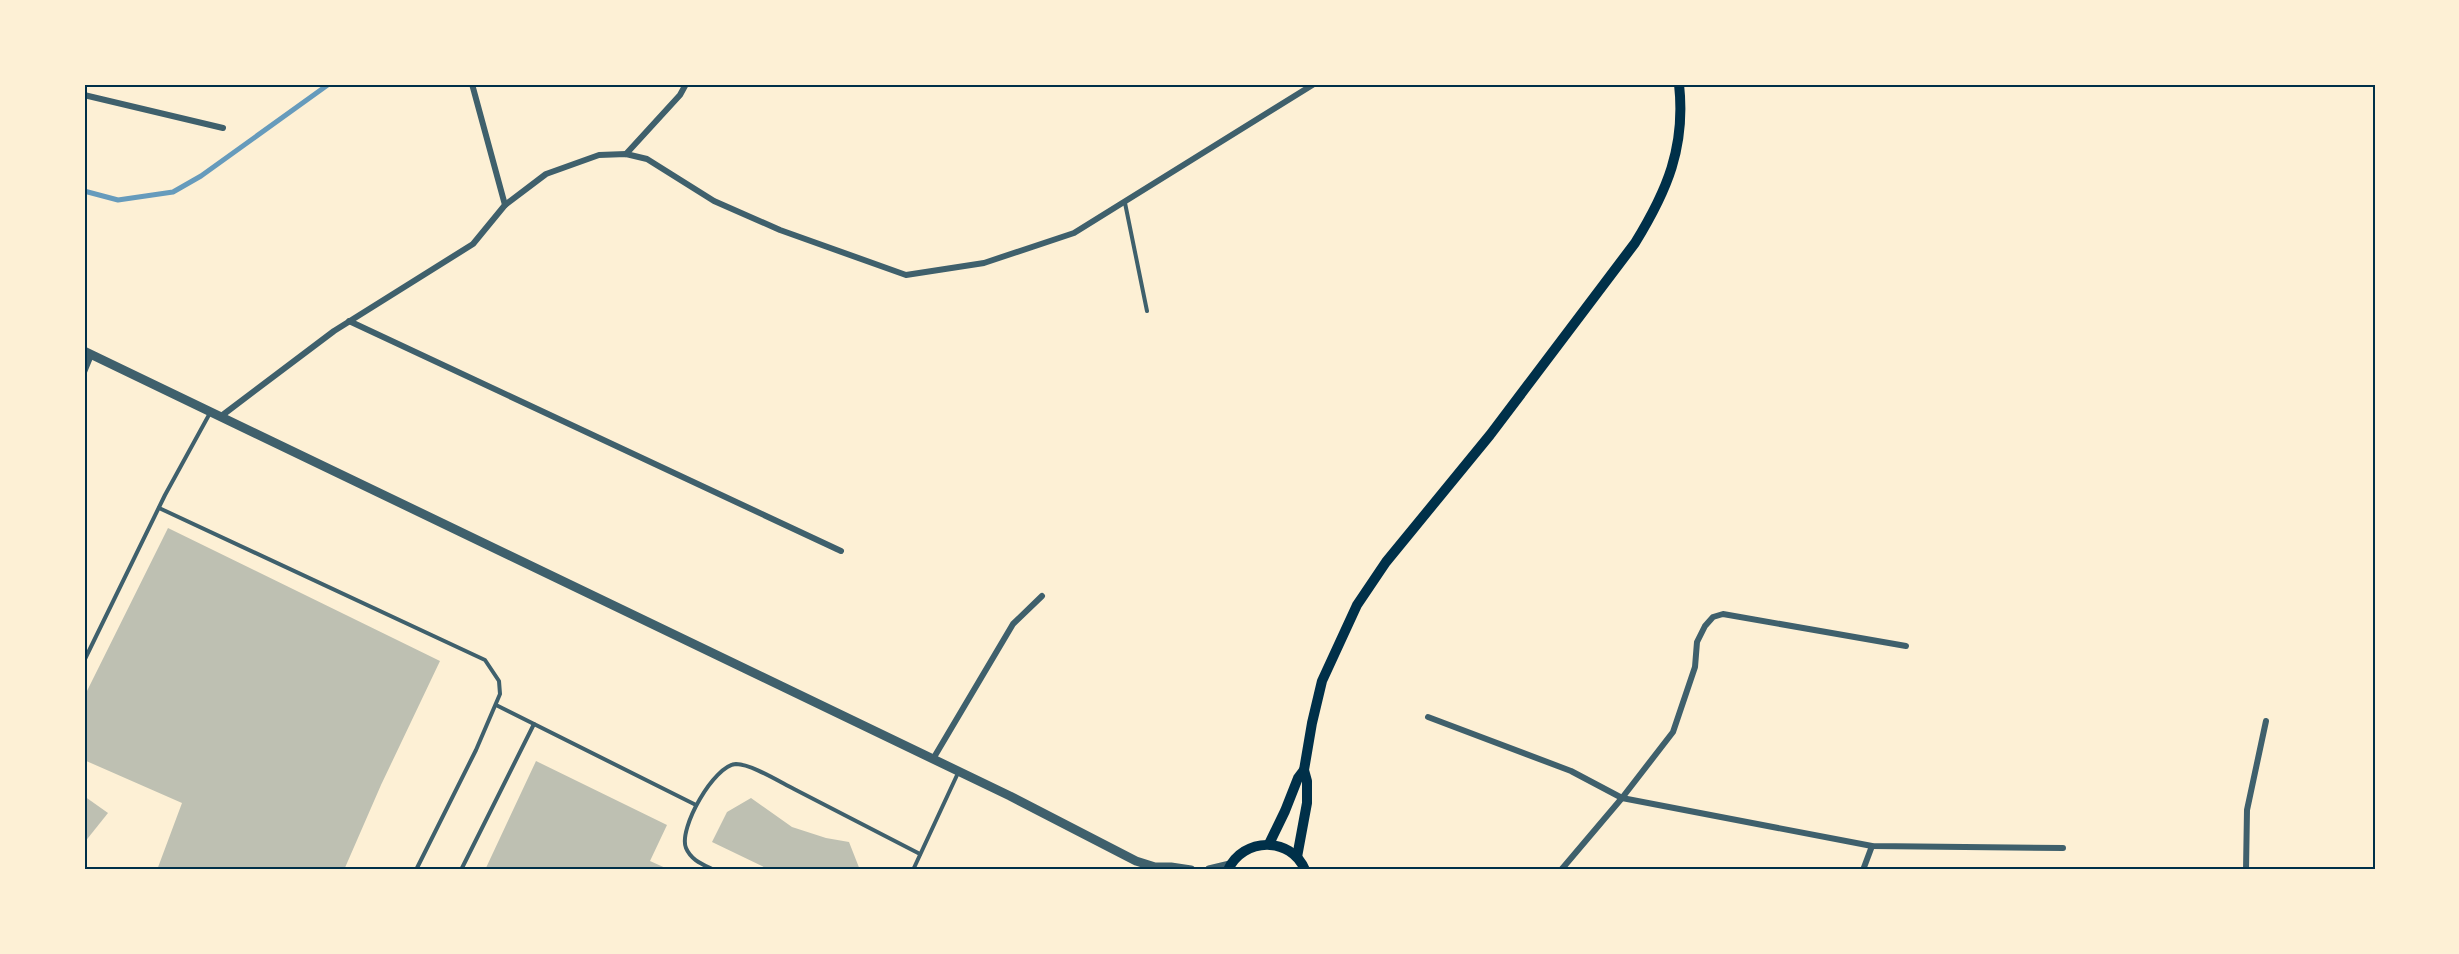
<svg xmlns="http://www.w3.org/2000/svg" width="2459" height="954" font-family="Lato,sans-serif">
  <style>
    .lines { fill: none; stroke-linecap: round; stroke-linejoin: round }
    .stream { stroke: #669bbc; stroke-width: 5 }
    .building { fill: #bec0b2 }
    .service { stroke: #3f606c; stroke-width: 4 }
    .minor { stroke: #3f606c; stroke-width: 6 }
    .tertiary { stroke: #3f606c; stroke-width: 9 }
    .secondary { stroke: #003049; stroke-width: 10 }
    .neatline { fill: none; stroke: #003049; stroke-width: 2 }
  </style>
  <rect width="100%" height="100%" fill="#fdf0d5"/>
  <g class="lines">
    <!-- stream -->
    <polyline class="stream" points="84,191 118,200 173,192 201,176 329,84"/>
  </g>
  <!-- building -->
  <g class="building">
    <polygon points="168,528 440,661 381,785 344,870 157,870 182,803 84,760 84,697"/>
    <polygon points="536,761 667,825 650,861 670,870 485,870"/>
    <polygon points="84,796 108,813 84,843"/>
    <polygon points="751,798 792,827 826,838 849,842 860,870 770,870 712,842 727,812"/>
  </g>
  <g class="lines">
    <!-- service -->
    <g class="service">
      <polyline points="1125,203 1147,311"/>
      <polyline points="159,508 485,660 499,681 500,694 476,750 416,870"/>
      <polyline points="84,661 165,495 210,413"/>
      <polyline points="496,705 696,805"/>
      <polyline points="461,870 534,724"/>
      <path d="M714 870C702 864 691 860 686 848 678 829 714 765 736 764 751 764 780 782 794 789 836 811 878 832 920 854"/>
      <polyline points="913,870 958,773"/>
    </g>
    <!-- minor -->
    <g class="minor">
      <polyline points="84,95 223,128"/>
      <polyline points="626,154 680,95 686,84"/>
      <polyline points="505,205 546,174 599,155 626,154 647,159 714,201 780,230 906,275 984,263 1074,233 1314,84"/>
      <polyline points="349,321 841,551"/>
      <polyline points="84,372 91,355"/>
      <polyline points="220,417 334,331 473,244 505,205 472,84"/>
      <polyline points="1428,717 1571,771 1622,798 1872,846 2063,848"/>
      <polyline points="933,759 1013,624 1042,596"/>
      <polyline points="1561,870 1622,798 1673,732 1695,667 1697,642 1705,626 1713,617 1723,614 1906,646"/>
      <polyline points="1863,870 1872,846"/>
      <polyline points="2246,870 2247,810 2266,721"/>
    </g>
    <!-- tertiary -->
    <g class="tertiary">
      <polyline points="84,351 1010,796 1136,861 1155,867 1171,867 1191,870"/>
      <polyline points="1209,870 1230,865"/>
    </g>
    <!-- secondary -->
    <g class="secondary">
      <polyline points="1269,844 1285,811 1298,778 1304,770"/>
      <path d="M1297 857 1307 803V781L1304 770 1312 723 1322 681 1357 605 1386 562 1490 435 1635 243C1667 191 1686 147 1679 84"/>
      <path d="M1228 870C1243 837 1291 836 1305 870"/>
    </g>
  </g>
  <!-- border -->
  <rect width="2459" height="954" fill="none" stroke="#fdf0d5" stroke-width="171"/>
  <rect x="86" y="86" width="2288" height="782" class="neatline"/>
</svg>
